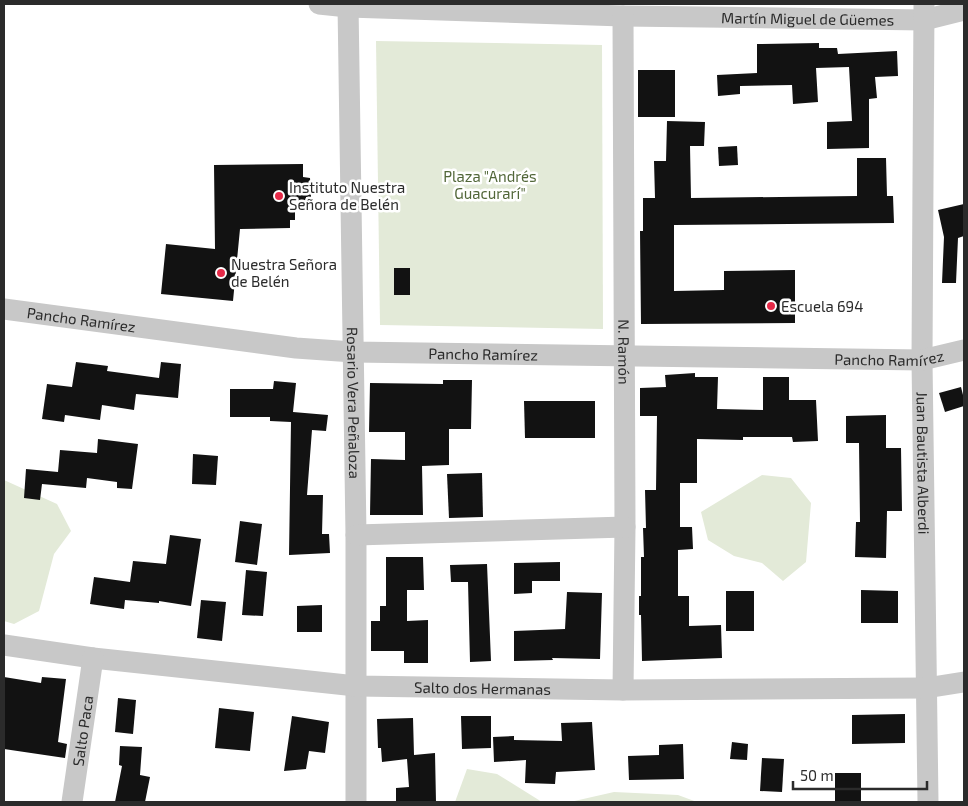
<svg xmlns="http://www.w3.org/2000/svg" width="968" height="806" font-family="'Exo 2',sans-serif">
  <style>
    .green { fill: #e3ead8 }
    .building { fill: #121212 }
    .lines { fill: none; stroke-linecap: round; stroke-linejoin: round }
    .minor { stroke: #c8c8c8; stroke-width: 21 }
    .poi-dot { fill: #e62a48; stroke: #fff; stroke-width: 2 }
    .labels { text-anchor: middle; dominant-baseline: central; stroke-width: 5; stroke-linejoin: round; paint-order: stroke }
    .street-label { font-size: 15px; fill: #2b2b2b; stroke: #fff }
    .park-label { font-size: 15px; fill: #526739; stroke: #fff }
    .poi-label { font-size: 15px; fill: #2b2b2b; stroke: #fff; text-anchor: start }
  </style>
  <rect width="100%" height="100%" fill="#fff"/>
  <!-- green -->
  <g class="green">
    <polygon points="376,41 602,45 603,329 380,325"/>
    <polygon points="762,475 791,478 811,503 806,562 783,581 762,563 734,556 708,540 701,512"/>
    <polygon points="4,480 57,504 71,531 54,554 39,611 14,624 4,621"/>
    <polygon points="467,769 497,774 542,802 455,802"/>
    <polygon points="614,792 678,795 697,802 570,802"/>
  </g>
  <!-- building -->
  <g class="building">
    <polygon points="819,43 819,48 837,48 838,54 897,51 898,76 875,77 877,98 869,99 869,148 827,149 827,122 852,121 849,67 816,68 818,102 793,104 792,85 740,86 740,94 718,96 717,75 757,73 757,44"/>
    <rect x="638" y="70" width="37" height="47"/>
    <polygon points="667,121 705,122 704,146 690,146 691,198 857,196 857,158 886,158 887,196 893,196 894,223 674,225 674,291 724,290 724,271 795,270 795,323 641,324 640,231 643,231 643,198 655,198 654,161 666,161"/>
    <polygon points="737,146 738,165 719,166 718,147"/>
    <polygon points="303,164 303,177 310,178 311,197 306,197 306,208 295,208 295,220 290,220 290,228 240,229 233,301 161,294 166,244 215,249 214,165"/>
    <polygon points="964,204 964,236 958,238 956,283 942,283 944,237 938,210"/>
    <rect x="394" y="268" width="16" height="27"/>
    <polygon points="76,362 108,366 107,371 159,378 161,362 181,364 178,398 136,394 134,410 102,405 100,420 65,415 64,422 42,419 47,384 72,387"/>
    <polygon points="695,373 695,377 718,377 717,409 763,410 763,377 789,377 789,400 816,400 818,441 793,442 792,437 743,437 743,440 697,439 697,483 680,483 680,527 692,527 693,549 678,550 678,596 689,596 689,626 721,625 722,658 642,661 641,615 639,615 639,596 641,596 641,557 644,557 643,528 646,528 645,490 656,490 657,416 640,416 640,388 666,387 665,375"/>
    <polygon points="443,380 472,380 471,429 449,429 449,465 422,466 423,515 370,515 371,459 405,460 405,432 369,432 370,383 443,384"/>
    <polygon points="274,381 296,383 293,412 328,415 326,431 312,430 307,495 323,495 322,534 329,534 330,553 289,555 291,422 270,421 270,417 230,417 230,389 273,389"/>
    <polygon points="961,387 964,399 964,406 945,412 939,393"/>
    <polygon points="524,401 595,401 595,438 525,438"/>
    <polygon points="886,415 886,448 901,448 902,511 887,511 886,558 855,557 856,522 860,522 859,443 846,443 846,416"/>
    <polygon points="98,439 138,444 132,489 117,488 117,482 87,478 86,488 42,484 40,500 24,498 26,469 58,472 60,450 97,453"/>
    <polygon points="193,454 218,456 216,485 192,484"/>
    <polygon points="482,473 483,517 449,518 447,474"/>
    <polygon points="240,521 262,524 257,565 235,562"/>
    <polygon points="170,535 201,539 191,606 159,601 159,603 125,600 124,609 90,604 94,577 130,582 133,561 166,564"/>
    <polygon points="386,557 423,557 424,590 407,590 407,621 428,620 428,663 404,663 404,651 371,651 371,621 380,621 380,606 386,606"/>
    <polygon points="560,562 560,581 532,581 532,593 514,594 514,563"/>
    <polygon points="487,564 491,661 470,662 468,582 451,582 450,565"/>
    <polygon points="246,570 267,572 263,616 242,615"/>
    <polygon points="861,590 898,591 898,623 861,623"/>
    <rect x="726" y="591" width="28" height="40"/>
    <polygon points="567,592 602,593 600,659 552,658 553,660 514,661 514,631 565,629"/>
    <polygon points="201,600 226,602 222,641 197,638"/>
    <polygon points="322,605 322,632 297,632 297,606"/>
    <polygon points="4,677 41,683 42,677 66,679 58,742 67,744 65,758 4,749"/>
    <polygon points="118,698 136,700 133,734 115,732"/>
    <polygon points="219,708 254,712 250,751 215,748"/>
    <polygon points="905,714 905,743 852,744 852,715"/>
    <polygon points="292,716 329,722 325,753 309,751 306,769 284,771"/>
    <polygon points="461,716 491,716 491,748 462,749"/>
    <polygon points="413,718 414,755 435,753 436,802 396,802 396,788 409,787 407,759 382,762 381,748 378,748 377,719"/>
    <polygon points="592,722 595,770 556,772 555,784 525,783 526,760 494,762 493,737 514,736 514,740 562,741 561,723"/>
    <polygon points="732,742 748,744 747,760 730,759"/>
    <polygon points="683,744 684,779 629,780 628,756 659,755 659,745"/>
    <polygon points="120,746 142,747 140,775 150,777 145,802 115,802 122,766 119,765"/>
    <polygon points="762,758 784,759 782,792 760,791"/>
    <rect x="835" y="773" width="26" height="28"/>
  </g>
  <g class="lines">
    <!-- minor -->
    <g class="minor">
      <path id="s1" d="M319 4 348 7 623 16 924 20 964 10"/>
      <path id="s2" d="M348 4 356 535V802"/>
      <path id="s3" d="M924 4 922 360 928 802"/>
      <path id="s4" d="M623 16 625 527 623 690"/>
      <path id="s5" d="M4 309 296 348 353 352 922 360 964 350"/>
      <polyline points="356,535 625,527"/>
      <path id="s6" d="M4 645 93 658 356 686 623 690 926 688 964 682"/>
      <path id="s7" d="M72 802 93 658"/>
    </g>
  </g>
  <!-- markers -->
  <g class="poi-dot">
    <circle cx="279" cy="196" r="5"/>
    <circle cx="221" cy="273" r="5"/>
    <circle cx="771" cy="306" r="5"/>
  </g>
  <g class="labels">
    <!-- street labels -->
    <g class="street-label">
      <text stroke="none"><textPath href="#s1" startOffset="489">Martín Miguel de Güemes</textPath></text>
      <text stroke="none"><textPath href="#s5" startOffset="78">Pancho Ramírez</textPath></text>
      <text stroke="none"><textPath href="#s4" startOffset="336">N. Ramón</textPath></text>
      <text stroke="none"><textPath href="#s5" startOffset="482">Pancho Ramírez</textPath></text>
      <text stroke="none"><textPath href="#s5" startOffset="888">Pancho Ramírez</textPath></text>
      <text stroke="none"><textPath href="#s2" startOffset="399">Rosario Vera Peñaloza</textPath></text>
      <text stroke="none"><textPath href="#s3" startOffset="459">Juan Bautista Alberdi</textPath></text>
      <text stroke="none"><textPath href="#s6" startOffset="481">Salto dos Hermanas</textPath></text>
      <text stroke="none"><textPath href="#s7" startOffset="72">Salto Paca</textPath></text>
    </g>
    <!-- park labels -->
    <g class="park-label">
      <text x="490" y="176">Plaza "Andrés<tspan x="490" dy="17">Guacurarí"</tspan></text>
    </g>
    <!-- poi labels -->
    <g class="poi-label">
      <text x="289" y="187">Instituto Nuestra<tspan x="289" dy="17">Señora de Belén</tspan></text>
      <text x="231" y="264">Nuestra Señora<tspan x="231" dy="17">de Belén</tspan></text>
      <text x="781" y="306">Escuela 694</text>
    </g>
  </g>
  <!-- border -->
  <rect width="968" height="806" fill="none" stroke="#2b2b2b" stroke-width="10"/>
  <!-- scale -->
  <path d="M793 781v8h134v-8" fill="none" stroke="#2b2b2b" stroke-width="2.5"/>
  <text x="800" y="781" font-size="15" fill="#2b2b2b" stroke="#ffffff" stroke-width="4" paint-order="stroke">50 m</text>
</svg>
